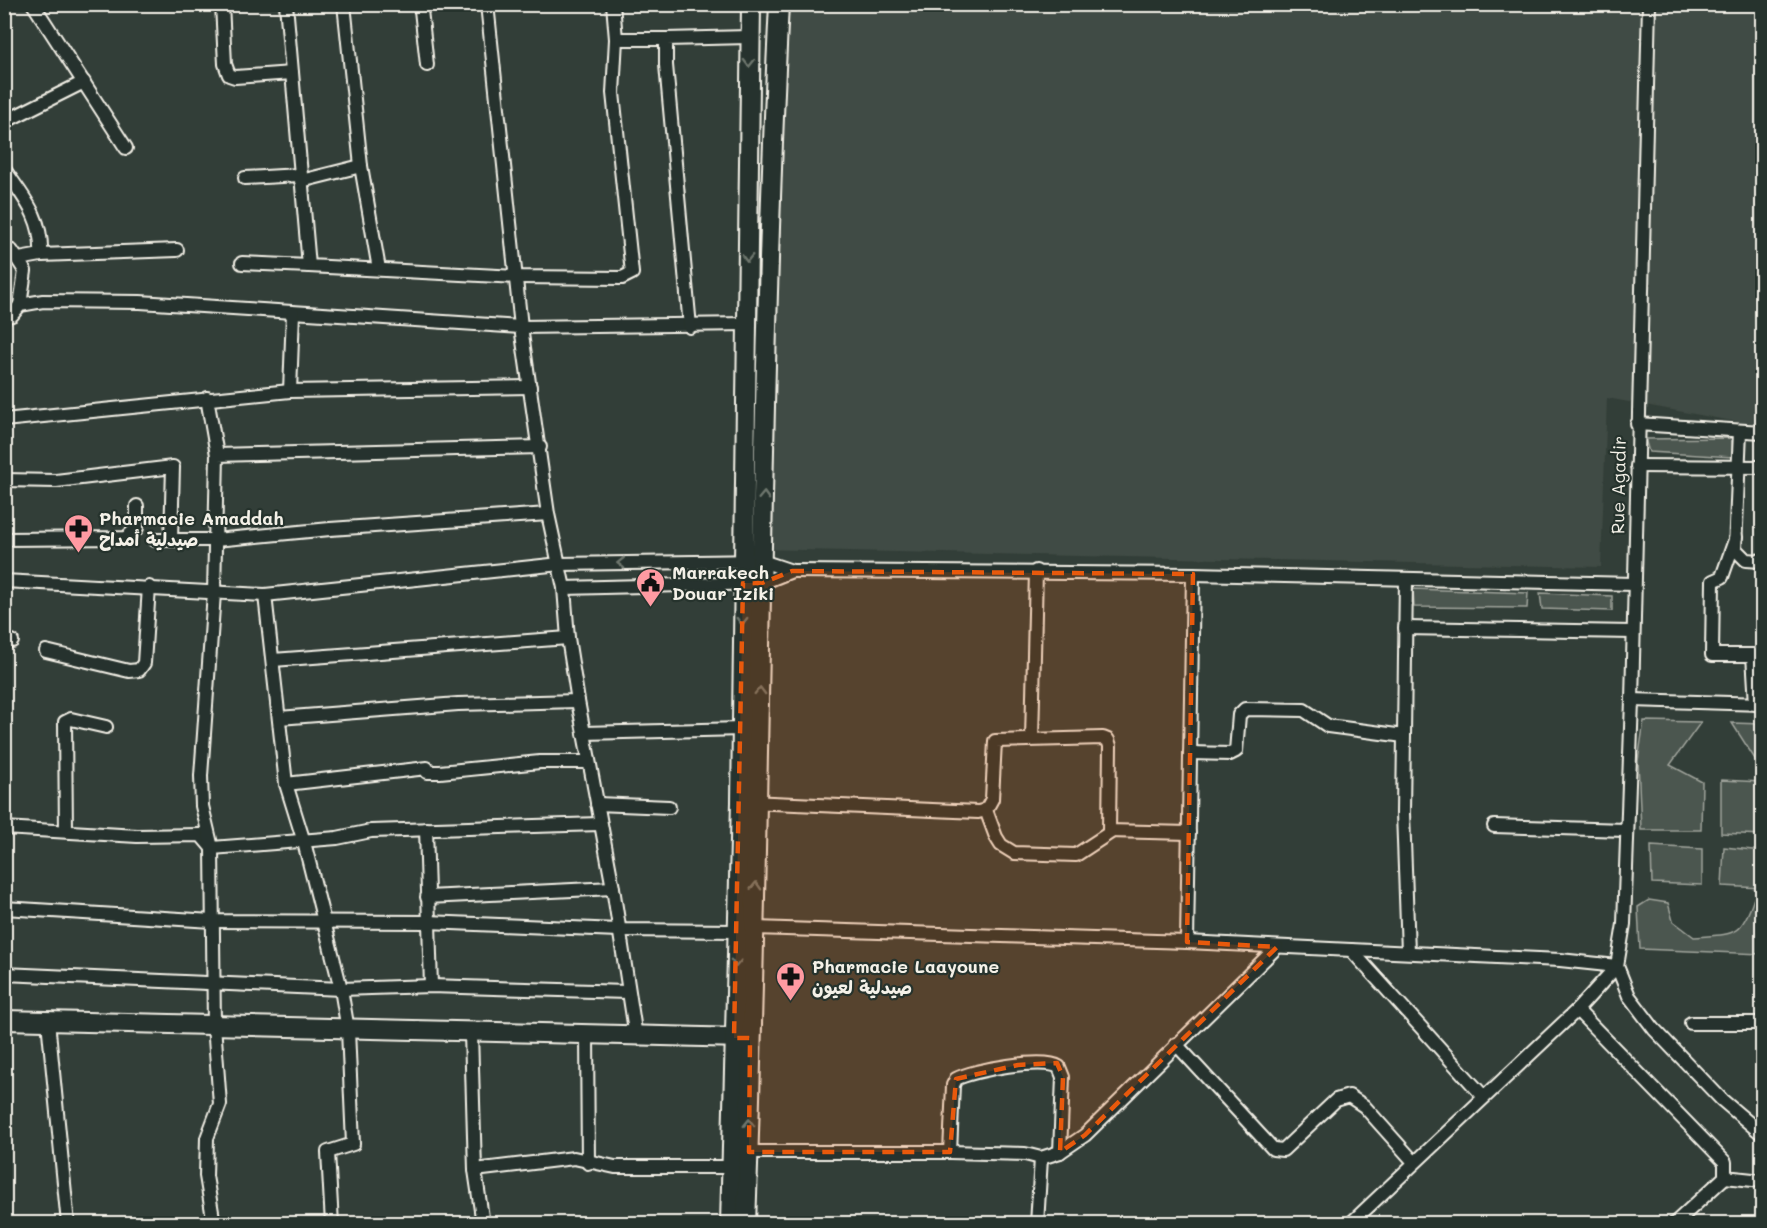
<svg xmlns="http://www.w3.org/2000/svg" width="1767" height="1228" font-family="Mali,'Playpen Sans Arabic',sans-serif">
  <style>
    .built { fill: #404b44 }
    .green { fill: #4c564f; stroke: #a0a49c; stroke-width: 1.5 }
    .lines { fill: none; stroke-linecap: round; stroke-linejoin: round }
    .street-casing { stroke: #f4f1e8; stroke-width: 16 }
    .secondary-casing { stroke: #f4f1e8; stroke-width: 22 }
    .street { stroke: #26332d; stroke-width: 12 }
    .secondary { stroke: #26332d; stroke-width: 18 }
    .oneway { stroke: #6e766e }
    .marked { fill: #e8590c; fill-opacity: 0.2; stroke: #e8590c; stroke-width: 4.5; stroke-dasharray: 12 8; stroke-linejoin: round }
    .labels { text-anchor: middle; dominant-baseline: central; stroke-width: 4.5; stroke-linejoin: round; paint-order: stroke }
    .street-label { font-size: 18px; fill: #f4f1e8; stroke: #26332d }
    .poi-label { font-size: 18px; font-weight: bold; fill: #f4f1e8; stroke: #26332d; text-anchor: start }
  </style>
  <rect width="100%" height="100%" fill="#323e38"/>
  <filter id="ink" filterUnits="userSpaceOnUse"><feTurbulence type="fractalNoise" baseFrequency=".0167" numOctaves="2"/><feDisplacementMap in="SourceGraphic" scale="12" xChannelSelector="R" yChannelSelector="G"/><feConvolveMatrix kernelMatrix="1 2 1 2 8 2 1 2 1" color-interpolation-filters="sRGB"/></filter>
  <g filter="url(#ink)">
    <!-- built -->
    <polygon class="built" points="773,5 1762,5 1762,424 1743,423 1607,398 1601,567 754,549"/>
    <!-- green -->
    <g class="green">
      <polygon points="1732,438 1733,457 1649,452 1645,439"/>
      <polygon points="1413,589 1528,593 1527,608 1414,607"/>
      <polygon points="1540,593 1612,596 1612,611 1542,609"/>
      <polygon points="1644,721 1701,722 1670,765 1702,782 1701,830 1641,830 1638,761"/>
      <polygon points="1732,723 1762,724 1762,770"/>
      <polygon points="1721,780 1762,782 1762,835 1721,833"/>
      <polygon points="1651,846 1702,849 1702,885 1652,883"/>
      <polygon points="1724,847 1762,851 1762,888 1722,886"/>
      <path d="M1754 898H1762V954L1640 949 1638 907 1649 900 1668 903 1673 921 1694 937C1733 934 1741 938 1754 898Z"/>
    </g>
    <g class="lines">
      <defs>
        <g id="street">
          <polyline points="33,4 126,148"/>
          <polyline points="222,4 225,64 229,75 235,77 292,73"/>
          <polyline points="286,4 309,266 518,277 622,278 632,273 613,93 616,39 613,4"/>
          <polyline points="344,4 361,166 379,269"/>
          <polyline points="487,4 521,327 548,514 564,588 568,638 578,701 613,888 636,1037"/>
          <polyline points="1649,4 1632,700 1624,924 1617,966 1629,996 1654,1029 1722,1100 1762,1134"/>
          <polyline points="616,39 666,39"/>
          <polyline points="427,65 421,10 425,6 435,4"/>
          <polyline points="4,122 84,82"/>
          <path d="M4 169C24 198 43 218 41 255L19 259"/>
          <polyline points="245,178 299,175"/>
          <polyline points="301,181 361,166"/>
          <polyline points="4,248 12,251 25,271 20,305"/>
          <polyline points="41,255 177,250"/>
          <polyline points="242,263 309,266"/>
          <polyline points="4,317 12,315 20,305 43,301 140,302 521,327 748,324"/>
          <polyline points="690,327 666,65 666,39 749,37"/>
          <polyline points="290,391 293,313"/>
          <polyline points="207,398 217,455"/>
          <polyline points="4,420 290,391 530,387"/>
          <polyline points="1637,424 1762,432"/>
          <polyline points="1740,431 1735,549 1746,560 1762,561"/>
          <polyline points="1637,466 1762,467"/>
          <polyline points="4,480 56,481 173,467 171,540"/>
          <polyline points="1736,537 1722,577 1713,581 1712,655 1753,655 1756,704"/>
          <polyline points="4,539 126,538 137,528 137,506"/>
          <polyline points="155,540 215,540 330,529 548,514"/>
          <polyline points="792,571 1193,574 1634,584"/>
          <polyline points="1406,579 1403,813 1408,952"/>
          <polyline points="4,581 265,595 560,564 762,561 792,571 762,583 564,588"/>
          <polyline points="265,595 286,784 304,842 341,989 348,1030 353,1144 328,1152 332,1224"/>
          <polyline points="1405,628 1633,632"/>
          <polyline points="4,641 12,641"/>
          <polyline points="46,651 129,671 139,670 144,663 149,587"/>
          <polyline points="273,660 568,638"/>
          <polyline points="1632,700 1762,704"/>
          <polyline points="279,718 458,704 578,701"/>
          <polyline points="584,733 742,729"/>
          <polyline points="1032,739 1036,571"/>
          <polyline points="1190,753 1230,754 1236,751 1239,715 1245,709 1304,710 1328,726 1404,736"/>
          <polyline points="286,784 427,768 427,772 440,772 540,762 588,762"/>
          <polyline points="750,802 978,812 986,810 992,799 995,741 1103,738 1108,740 1110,746 1109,831 1189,833"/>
          <polyline points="597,804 669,807"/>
          <polyline points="986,810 996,837 1001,845 1014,853 1076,855 1111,832"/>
          <polyline points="1494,826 1626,830"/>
          <polyline points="4,828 137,836 201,835 212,848 337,838 371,831 600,824"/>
          <polyline points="426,829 431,986"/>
          <polyline points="66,831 65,722 71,719 106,727"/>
          <polyline points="427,897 613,888"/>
          <polyline points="4,908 212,921 428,922 618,930 737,931 754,928 1187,942 1560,960 1617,966"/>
          <polyline points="1187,942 1193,574"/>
          <polyline points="1351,950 1484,1097"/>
          <polyline points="4,974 341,989 431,986 627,992"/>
          <polyline points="1577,1010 1725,1162 1725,1177 1762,1181"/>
          <polyline points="48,1021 68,1224"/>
          <polyline points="1691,1023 1762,1023"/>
          <polyline points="471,1033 475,1170 483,1224"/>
          <polyline points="587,1035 588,1163"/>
          <polyline points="1176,1044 1273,1149 1283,1150 1336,1100 1349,1096 1364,1106 1414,1162"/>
          <polyline points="743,1152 950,1152 1025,1154 1041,1158 1060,1152 1085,1135 1277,947"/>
          <path d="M950 1152 953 1085 956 1079C972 1070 1044 1057 1059 1067L1063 1077 1060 1152"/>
          <polyline points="475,1170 574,1158 615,1167 732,1167"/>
          <polyline points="214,1224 206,1176 207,1138 220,1104 214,1025 212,848 202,806 201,776 214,593 217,455 540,447"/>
          <polyline points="1037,1224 1041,1158"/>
          <polyline points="1350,1224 1577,1010 1617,966"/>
          <polyline points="1674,1224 1725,1177"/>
        </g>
        <g id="secondary">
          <polyline points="4,1020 743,1038"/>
          <polyline points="730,1224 741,802 751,4"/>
          <path d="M746 1224C761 817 759 410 779 4"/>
        </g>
      </defs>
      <!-- street casing -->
      <use href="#street" class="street-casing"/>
      <!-- secondary casing -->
      <use href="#secondary" class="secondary-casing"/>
      <!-- street -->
      <use href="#street" class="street"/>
      <!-- secondary -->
      <use href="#secondary" class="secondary"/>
    </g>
    <!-- one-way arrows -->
    <defs><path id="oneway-chevron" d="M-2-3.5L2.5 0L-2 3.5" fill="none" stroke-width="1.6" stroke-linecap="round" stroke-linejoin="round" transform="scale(1.5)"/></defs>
    <g class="oneway">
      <use href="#oneway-chevron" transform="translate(749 63) rotate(91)"/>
      <use href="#oneway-chevron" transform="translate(747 258) rotate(91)"/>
      <use href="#oneway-chevron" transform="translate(764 496) rotate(-88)"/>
      <use href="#oneway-chevron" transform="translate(621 563) rotate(179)"/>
      <use href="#oneway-chevron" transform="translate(742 621) rotate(90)"/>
      <use href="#oneway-chevron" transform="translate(760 691) rotate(-89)"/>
      <use href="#oneway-chevron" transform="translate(756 886) rotate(-88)"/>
      <use href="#oneway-chevron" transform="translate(736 963) rotate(92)"/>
      <use href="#oneway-chevron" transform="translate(749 1123) rotate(-89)"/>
    </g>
  </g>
  <!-- marked area -->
  <path class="marked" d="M792 571 1193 574 1187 942 1277 947 1085 1135 1060 1152 1063 1077 1057 1063 1018 1065 956 1079 950 1152H749L750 1038H734L743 583H762Z"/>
  <!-- icons -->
  <defs>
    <symbol id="pharmacy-pin" viewBox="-11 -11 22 30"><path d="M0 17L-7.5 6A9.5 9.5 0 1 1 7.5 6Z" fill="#ff9aa2" stroke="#26332d"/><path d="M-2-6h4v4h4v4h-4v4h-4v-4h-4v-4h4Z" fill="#111"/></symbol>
    <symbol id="civic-pin" viewBox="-11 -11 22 30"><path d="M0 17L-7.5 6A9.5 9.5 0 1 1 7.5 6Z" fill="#ff9aa2" stroke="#26332d"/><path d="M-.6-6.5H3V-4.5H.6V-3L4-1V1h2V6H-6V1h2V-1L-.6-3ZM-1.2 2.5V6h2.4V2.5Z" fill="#111"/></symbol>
  </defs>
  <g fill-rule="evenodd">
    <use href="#pharmacy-pin" x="62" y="512" width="33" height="45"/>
    <use href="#civic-pin" x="634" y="566" width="33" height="45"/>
    <use href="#pharmacy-pin" x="774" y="960" width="33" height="45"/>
  </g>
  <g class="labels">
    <!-- street labels -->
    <g class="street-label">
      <text transform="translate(1618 485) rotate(-89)">Rue Agadir</text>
    </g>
    <!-- poi labels -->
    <g class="poi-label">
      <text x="99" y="518">Pharmacie Amaddah<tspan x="99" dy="21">صيدلية أمداح</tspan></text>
      <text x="672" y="572">Marrakech<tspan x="672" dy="21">Douar Iziki</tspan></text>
      <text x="812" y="966">Pharmacie Laayoune<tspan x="812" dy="21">صيدلية لعيون</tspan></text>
    </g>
  </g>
  <!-- margin -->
  <rect width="1767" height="1228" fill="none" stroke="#26332d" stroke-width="24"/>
  <rect x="12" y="12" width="1743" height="1204" fill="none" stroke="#f4f1e8" stroke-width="2" filter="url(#ink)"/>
</svg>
